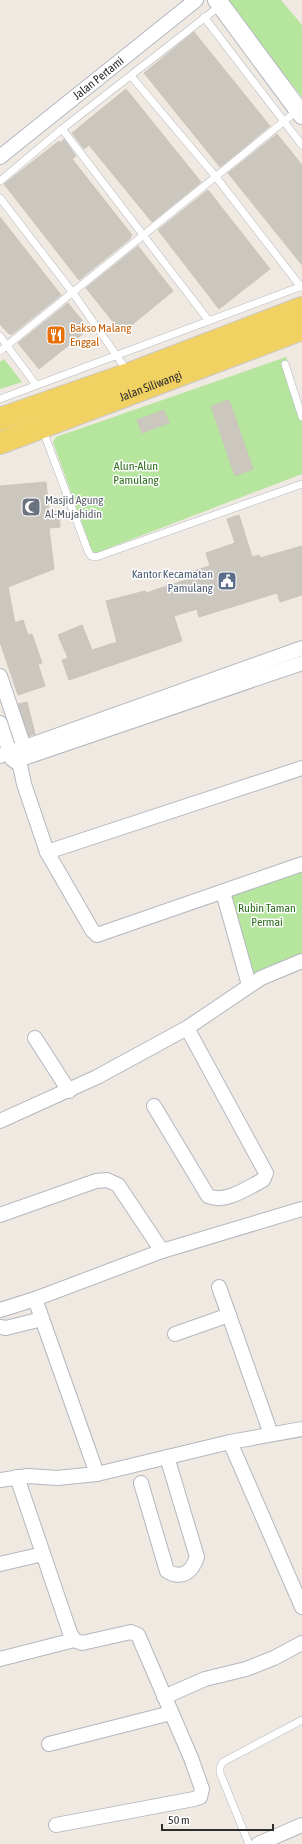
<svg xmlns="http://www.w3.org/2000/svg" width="302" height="1844" font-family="'Asap Condensed',sans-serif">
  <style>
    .green { fill: #b6e59e }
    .building { fill: #cbc7bf; stroke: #cbc5ba }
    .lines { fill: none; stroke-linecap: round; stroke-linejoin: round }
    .service-casing { stroke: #b4b7c1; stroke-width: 8 }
    .minor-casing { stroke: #b4b7c1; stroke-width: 16 }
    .tertiary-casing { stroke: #b4b7c1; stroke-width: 20 }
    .primary-casing { stroke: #c9c9c9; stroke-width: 24 }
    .service { stroke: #fff; stroke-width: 7 }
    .minor { stroke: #fff; stroke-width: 14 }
    .tertiary { stroke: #fff; stroke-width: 18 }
    .primary { stroke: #f2d163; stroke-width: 22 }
    .labels { text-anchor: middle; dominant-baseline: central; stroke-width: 3; stroke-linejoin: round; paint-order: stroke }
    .street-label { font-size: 12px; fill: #2e2e2e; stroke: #fff }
    .food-label { font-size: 12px; fill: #c56008; stroke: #fff; text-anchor: start }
    .park-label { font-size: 12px; fill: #2c6e1b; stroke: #fff }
    .worship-label { font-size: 12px; fill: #5b616d; stroke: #fff; text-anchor: start }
    .service-label { font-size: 12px; fill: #4e5e75; stroke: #fff; text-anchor: end }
  </style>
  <rect width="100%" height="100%" fill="#efe9e1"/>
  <!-- green -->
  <g class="green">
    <polygon points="224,0 281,0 302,25 302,97"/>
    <polygon points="286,357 302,407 302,474 93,554 53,442 56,437"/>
    <polygon points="4,359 22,382 0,389 0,362"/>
    <polygon points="302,864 302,962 249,985 223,892"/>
  </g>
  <!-- building -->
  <g class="building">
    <polygon points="194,32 270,126 220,167 144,73"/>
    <polygon points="126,89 201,182 152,222 89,145 84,149 72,133"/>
    <polygon points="277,134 302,165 302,265 228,173"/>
    <polygon points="64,139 76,156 72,159 132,235 130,237 131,238 79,280 4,184 59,141 60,143"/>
    <polygon points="208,190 270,269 219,309 158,230"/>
    <polygon points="0,217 61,295 11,335 10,333 9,334 0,324"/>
    <polygon points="138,246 173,291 122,333 86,288"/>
    <polygon points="68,303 89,329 39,369 18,343"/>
    <polygon points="229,400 253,469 235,476 211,406"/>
    <polygon points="164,410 169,423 142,433 137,420"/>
    <polygon points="46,482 49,512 59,511 60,527 49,528 54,569 8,587 15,623 23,620 28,635 32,634 42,663 38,664 45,686 18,695 0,642 0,486"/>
    <polygon points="239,515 252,557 259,555 260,558 302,546 302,595 280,602 277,593 199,617 197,609 174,616 182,641 69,680 62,660 68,658 58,635 82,625 92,650 117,642 106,601 145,591 146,593 188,579 186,573 210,566 206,553 235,543 227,519"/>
    <polygon points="27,702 35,734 29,736 18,704"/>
  </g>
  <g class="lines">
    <defs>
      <g id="service">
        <polyline points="204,17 302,145"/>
        <polyline points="131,76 216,177 301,287"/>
        <polyline points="62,129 209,321"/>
        <polyline points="0,181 62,129 221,5"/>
        <polyline points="0,198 73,293 128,372"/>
        <polyline points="0,336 36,385"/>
        <polyline points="0,351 298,110"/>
        <polyline points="285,364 302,417"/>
        <polyline points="0,399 302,286"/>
        <polyline points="42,428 88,551 91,556 96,557 302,484"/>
        <polyline points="249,1844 220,1773 220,1767 223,1762 302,1720"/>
      </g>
      <g id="minor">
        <path id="s1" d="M0 157 196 0"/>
        <polyline points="0,676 27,756"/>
        <polyline points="0,723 12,759 20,765 24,784 47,852 92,930 97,935 302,864"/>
        <polyline points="0,756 302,648"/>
        <polyline points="27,757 302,663"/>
        <polyline points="47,852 302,768"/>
        <polyline points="223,892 249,985"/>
        <polyline points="35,1038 69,1091"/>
        <path d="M154 1106 208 1196C225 1204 247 1188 263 1180L266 1173 187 1028"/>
        <polyline points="0,1121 97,1077 187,1028 261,978 302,961"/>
        <polyline points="0,1215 96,1181 107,1180 118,1185 162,1251"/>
        <polyline points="219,1287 271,1434"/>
        <polyline points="35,1299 97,1474"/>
        <polyline points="0,1310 35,1299 162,1251 302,1209"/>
        <polyline points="0,1327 6,1328 42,1319"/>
        <polyline points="175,1334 229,1315"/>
        <polyline points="230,1442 302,1607"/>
        <polyline points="17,1477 70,1633 74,1640 82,1643 131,1632 138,1635 191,1758 202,1789 200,1797 194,1799 56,1825"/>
        <polyline points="0,1480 28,1476 57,1478 97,1474 230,1442 302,1429"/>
        <path d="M141 1483 167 1571C182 1580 192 1572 197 1557L167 1457"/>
        <polyline points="0,1564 43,1554"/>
        <polyline points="0,1659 74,1640"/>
        <polyline points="164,1697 205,1679 246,1669 274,1658 302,1643"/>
        <polyline points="49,1744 171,1713"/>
        <polyline points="258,1844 302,1825"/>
      </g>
      <polyline id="tertiary" points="217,0 302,115"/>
      <g id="primary">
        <polyline points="0,419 129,374 302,308"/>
        <path id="s2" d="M0 443 302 329"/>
      </g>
    </defs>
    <!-- service casing -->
    <use href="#service" class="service-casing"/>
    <!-- minor casing -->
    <use href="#minor" class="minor-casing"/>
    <!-- tertiary casing -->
    <use href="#tertiary" class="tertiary-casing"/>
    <!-- primary casing -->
    <use href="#primary" class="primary-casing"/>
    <!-- service -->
    <use href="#service" class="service"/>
    <!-- minor -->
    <use href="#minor" class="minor"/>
    <!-- tertiary -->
    <use href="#tertiary" class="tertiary"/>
    <!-- primary -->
    <use href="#primary" class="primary"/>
  </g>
  <!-- icons -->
  <defs>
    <symbol id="restaurant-square" viewBox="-11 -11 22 22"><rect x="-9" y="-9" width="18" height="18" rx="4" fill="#e8710a" stroke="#fff"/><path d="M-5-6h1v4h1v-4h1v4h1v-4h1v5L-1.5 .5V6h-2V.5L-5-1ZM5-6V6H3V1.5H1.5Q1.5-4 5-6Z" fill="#fff"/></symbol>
    <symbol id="mosque-square" viewBox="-11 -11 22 22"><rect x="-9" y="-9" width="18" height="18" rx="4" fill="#6b7280" stroke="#fff"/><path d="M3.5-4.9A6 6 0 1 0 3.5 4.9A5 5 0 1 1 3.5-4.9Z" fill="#fff"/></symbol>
    <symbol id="civic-square" viewBox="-11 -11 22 22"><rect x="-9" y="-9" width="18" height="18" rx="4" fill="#5c6f8a" stroke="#fff"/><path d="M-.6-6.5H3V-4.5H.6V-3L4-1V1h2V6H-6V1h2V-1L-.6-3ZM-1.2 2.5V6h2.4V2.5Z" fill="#fff"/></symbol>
  </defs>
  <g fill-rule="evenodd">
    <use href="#restaurant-square" x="45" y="324" width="22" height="22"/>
    <use href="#mosque-square" x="20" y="496" width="22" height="22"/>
    <use href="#civic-square" x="216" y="570" width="22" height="22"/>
  </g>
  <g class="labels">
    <!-- street labels -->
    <g class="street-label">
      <text stroke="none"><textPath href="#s1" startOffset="126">Jalan Pertami</textPath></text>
      <text stroke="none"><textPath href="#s2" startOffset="161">Jalan Siliwangi</textPath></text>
    </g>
    <!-- food labels -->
    <g class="food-label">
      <text x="70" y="328">Bakso Malang<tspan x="70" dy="14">Enggal</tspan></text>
    </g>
    <!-- park labels -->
    <g class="park-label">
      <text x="136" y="466">Alun-Alun<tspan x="136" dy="14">Pamulang</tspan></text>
      <text x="267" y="908">Rubin Taman<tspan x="267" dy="14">Permai</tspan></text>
    </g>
    <!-- worship labels -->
    <g class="worship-label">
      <text x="45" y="500">Masjid Agung<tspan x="45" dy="14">Al-Mujahidin</tspan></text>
    </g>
    <!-- service labels -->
    <g class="service-label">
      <text x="213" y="574">Kantor Kecamatan<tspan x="213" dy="14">Pamulang</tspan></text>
    </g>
  </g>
  <!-- scale -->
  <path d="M162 1824v6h111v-6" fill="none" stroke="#2e2e2e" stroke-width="2"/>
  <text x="168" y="1824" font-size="12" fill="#2e2e2e" stroke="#ffffff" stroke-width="3" paint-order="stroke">50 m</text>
</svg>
